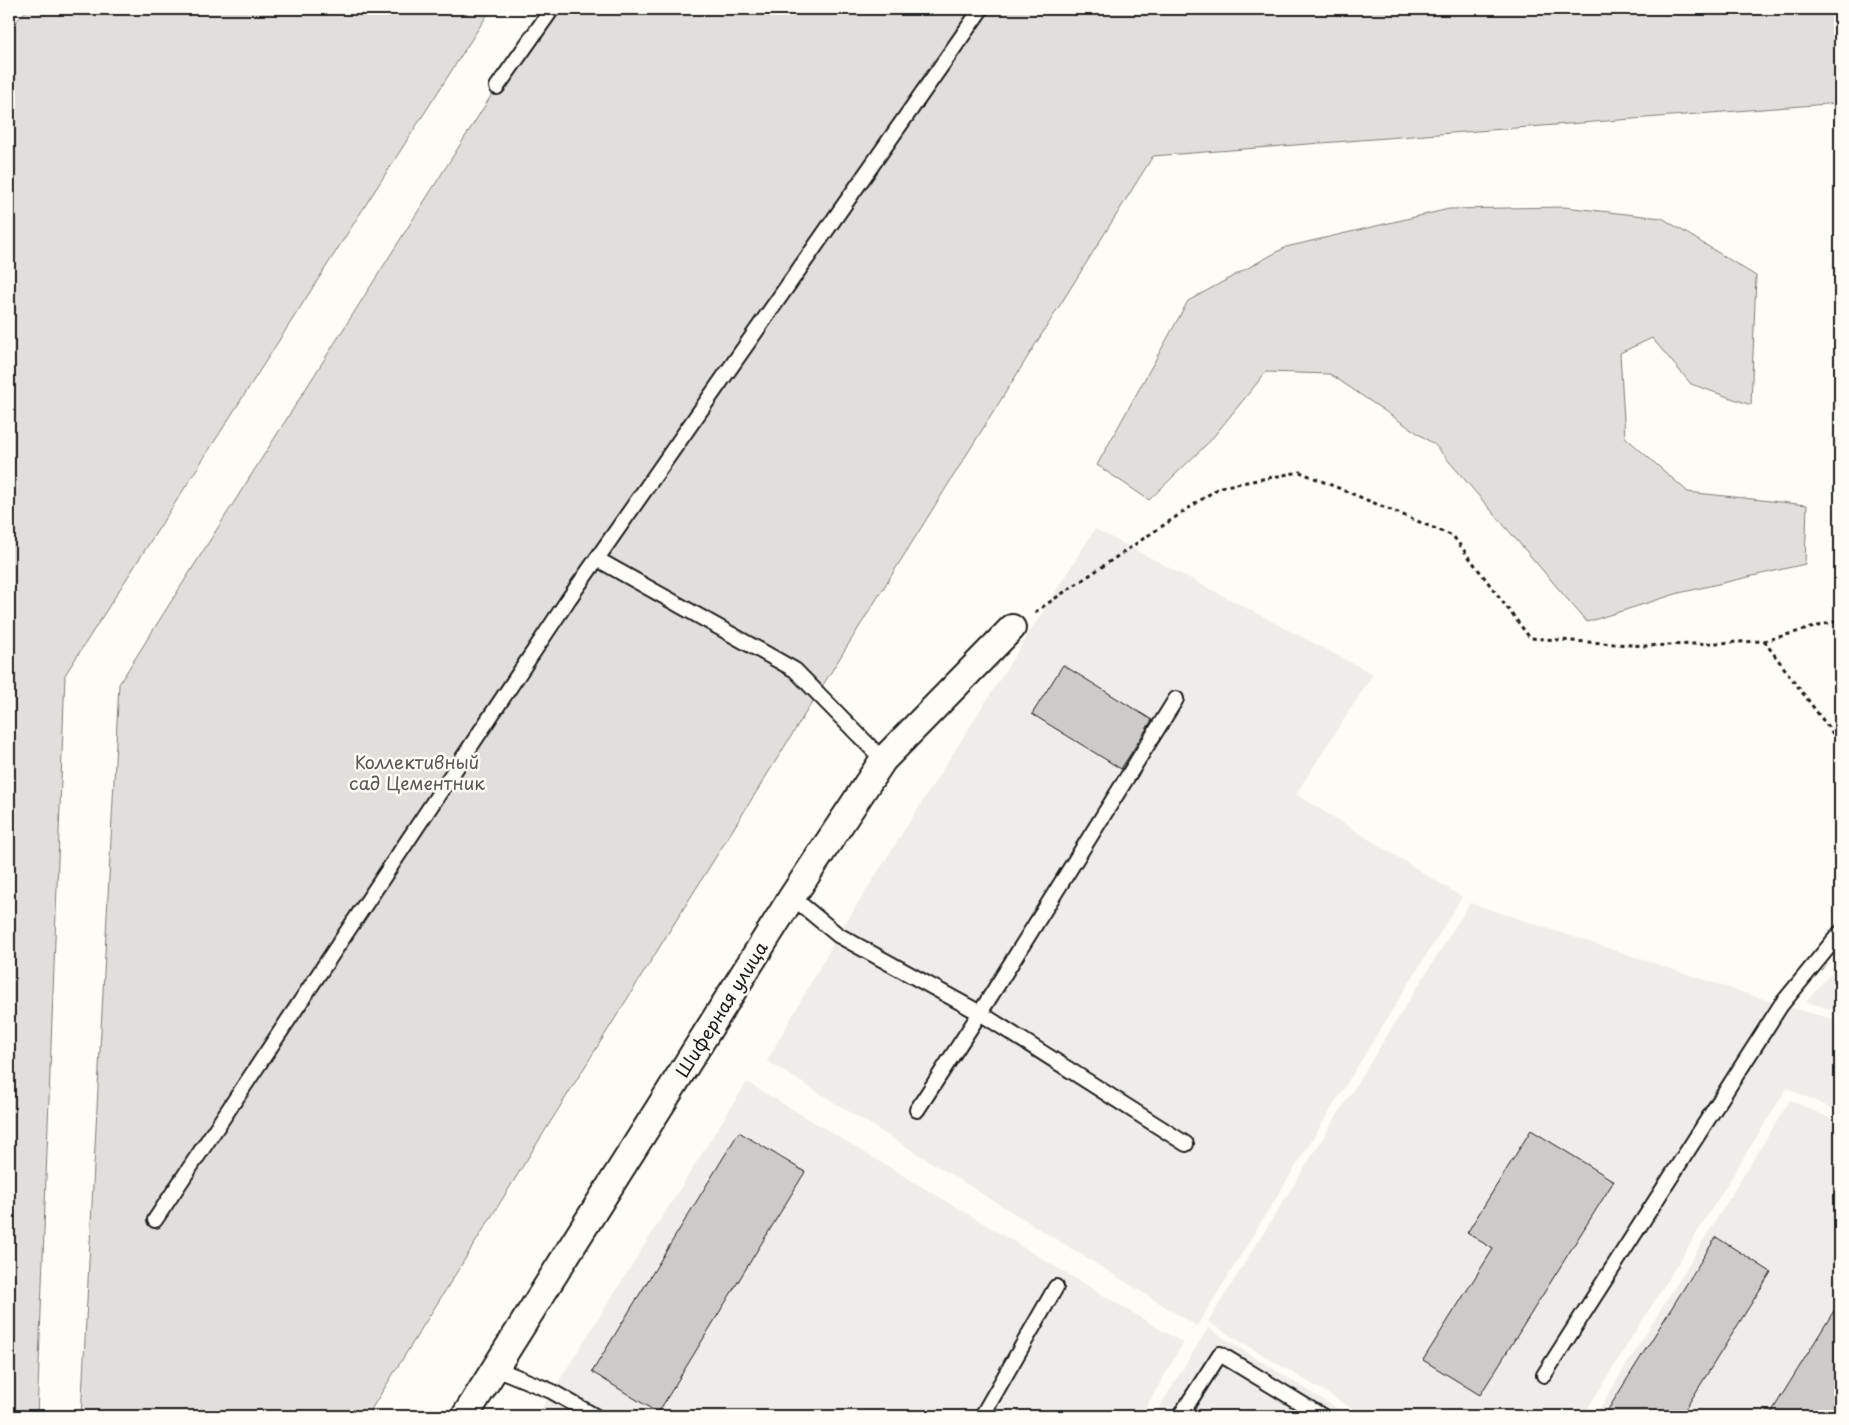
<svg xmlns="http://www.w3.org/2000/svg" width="1849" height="1425" font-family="'Playpen Sans',sans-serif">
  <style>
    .built { fill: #eeede9 }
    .green { fill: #e0dfdb; stroke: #7e7e7c }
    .building { fill: #cccbc8; stroke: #1c1c1c }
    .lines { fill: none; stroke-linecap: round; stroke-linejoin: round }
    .service-casing { stroke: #1c1c1c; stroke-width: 18 }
    .minor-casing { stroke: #1c1c1c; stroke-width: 30 }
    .path { stroke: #1c1c1c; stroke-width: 3; stroke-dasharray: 4 4; stroke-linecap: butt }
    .service { stroke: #fdfcf7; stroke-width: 14 }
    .minor { stroke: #fdfcf7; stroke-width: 26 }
    .labels { text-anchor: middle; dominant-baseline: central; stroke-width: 5; stroke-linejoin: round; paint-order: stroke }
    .park-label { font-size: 18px; fill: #575655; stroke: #fdfcf7 }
    .street-label { font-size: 18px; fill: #1c1c1c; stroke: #fdfcf7 }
  </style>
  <rect width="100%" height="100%" fill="#fdfcf7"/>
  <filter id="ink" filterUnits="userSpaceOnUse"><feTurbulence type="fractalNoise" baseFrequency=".02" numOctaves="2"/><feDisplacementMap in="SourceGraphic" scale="10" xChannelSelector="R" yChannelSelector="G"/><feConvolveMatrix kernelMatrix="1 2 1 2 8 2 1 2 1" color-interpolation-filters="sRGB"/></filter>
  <g filter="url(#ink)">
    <!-- built -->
    <g class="built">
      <polygon points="1095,529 1373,674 1296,794 1462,897 1197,1326 767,1061 838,935"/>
      <polygon points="1470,903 1781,1005 1840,1021 1840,1112 1787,1088 1583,1416 1365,1416 1208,1322"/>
      <polygon points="1840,963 1840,1012 1806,1002"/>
      <polygon points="747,1082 1183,1343 1141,1416 537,1416"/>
      <polygon points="1790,1100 1840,1123 1840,1416 1595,1416"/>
      <polygon points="1208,1328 1349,1416 1154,1416"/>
    </g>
    <!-- green -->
    <g class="green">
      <polygon points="28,9 491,9 65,675 37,1416 9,1416 9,29"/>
      <polygon points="546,9 1840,9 1840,103 1153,156 367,1416 81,1416 119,684"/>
      <polygon points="1564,207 1662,218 1756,276 1751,405 1691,384 1652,338 1620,353 1625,437 1688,492 1807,505 1805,564 1679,593 1587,622 1435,445 1330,374 1266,372 1210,441 1149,500 1097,465 1188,301 1286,247 1449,209"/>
    </g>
    <!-- building -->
    <g class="building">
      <polygon points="1063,665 1152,720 1121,769 1032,714"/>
      <polygon points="1531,1130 1614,1181 1480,1395 1423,1360 1493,1249 1467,1233"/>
      <polygon points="739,1132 805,1172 658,1413 592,1372"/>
      <polygon points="1716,1237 1771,1272 1681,1416 1604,1416"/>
      <polygon points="1840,1301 1840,1416 1769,1416"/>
    </g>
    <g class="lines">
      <defs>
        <g id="service">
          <polyline points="497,87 552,9"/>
          <polyline points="597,559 795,670 883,760"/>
          <polyline points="792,897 838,935 980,1013 1186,1144"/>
          <polyline points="917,1110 980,1013 1176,699"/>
          <polyline points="155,1220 568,600 981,9"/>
          <polyline points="495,1368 551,1391 595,1416"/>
          <polyline points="1544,1375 1781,1005 1840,933"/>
          <polyline points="982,1416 1056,1287"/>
          <polyline points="1180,1416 1220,1354 1322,1416"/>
        </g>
        <polyline id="minor" points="465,1416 792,897 883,760 1012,628"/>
      </defs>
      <!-- service casing -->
      <use href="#service" class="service-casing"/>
      <!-- minor casing -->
      <use href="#minor" class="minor-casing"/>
      <!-- path -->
      <g class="path">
        <polyline points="1035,612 1220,487 1300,472 1453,536 1530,638 1645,646 1764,641 1840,620"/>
        <polyline points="1764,641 1840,743"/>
      </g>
      <!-- service -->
      <use href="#service" class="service"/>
      <!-- minor -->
      <use href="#minor" class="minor"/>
    </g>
  </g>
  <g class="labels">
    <!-- park labels -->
    <g class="park-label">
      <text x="417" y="761">Коллективный<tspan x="417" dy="21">сад Цементник</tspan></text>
    </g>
    <!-- street labels -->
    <g class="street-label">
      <text transform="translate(721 1009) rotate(-58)">Шиферная улица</text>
    </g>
  </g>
  <!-- margin -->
  <rect width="1849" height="1425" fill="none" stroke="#fdfcf7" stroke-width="30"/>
  <rect x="15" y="15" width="1819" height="1395" fill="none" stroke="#1c1c1c" stroke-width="2" filter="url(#ink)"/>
</svg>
